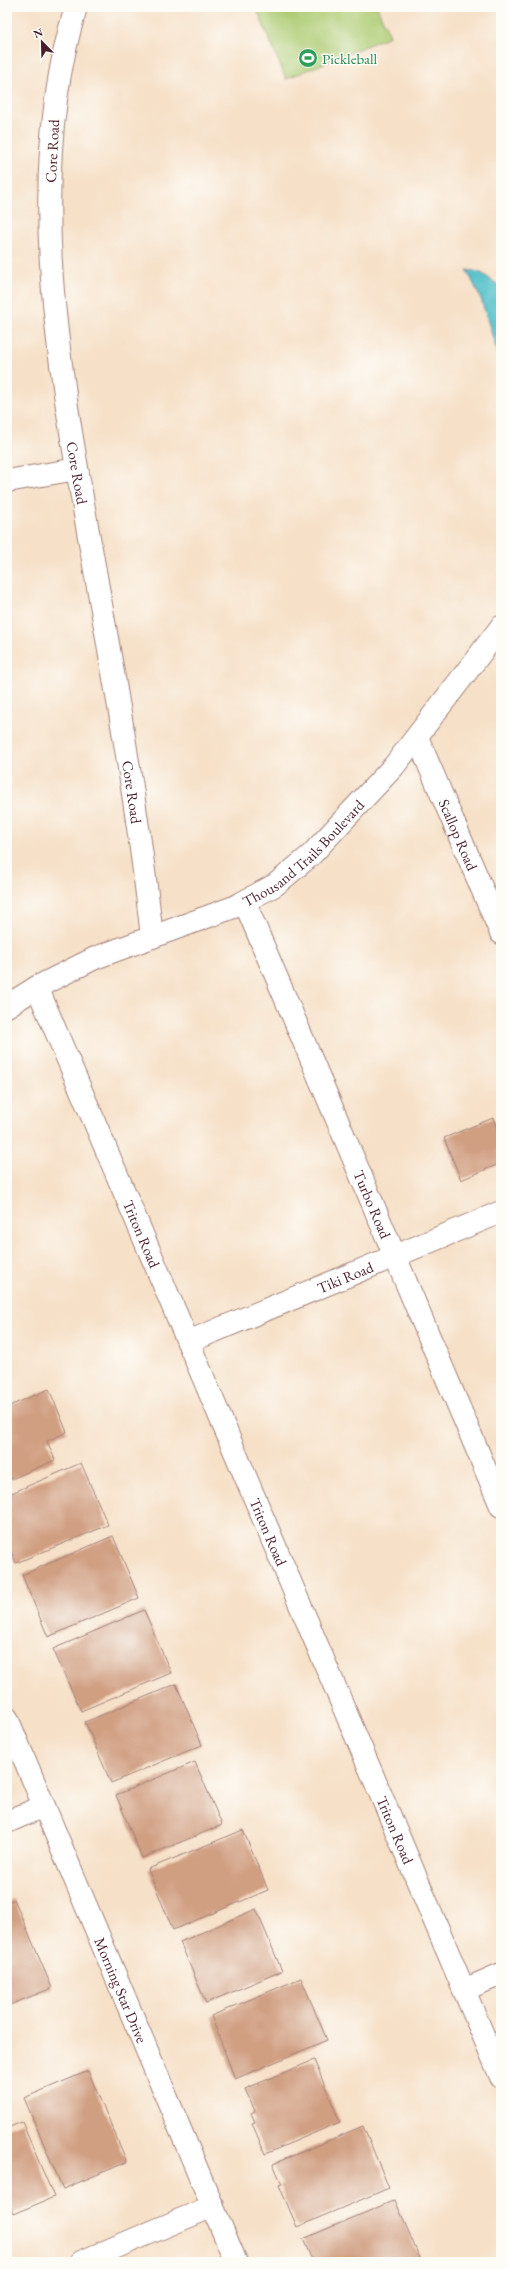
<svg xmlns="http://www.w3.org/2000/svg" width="508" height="2269" font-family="'EB Garamond',serif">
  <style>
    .green { fill: #aecc74; stroke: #7c7650 }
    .water { fill: #51bfc9; stroke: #4e6f7a }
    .building { fill: #d09e81 }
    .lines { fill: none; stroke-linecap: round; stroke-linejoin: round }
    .minor-casing { stroke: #a08079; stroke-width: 24 }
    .minor { stroke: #fff; stroke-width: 22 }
    .labels { text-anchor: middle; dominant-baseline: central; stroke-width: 3; stroke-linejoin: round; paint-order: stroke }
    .leisure-label { font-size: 15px; fill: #27864d; stroke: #fdfcf7; text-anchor: start }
    .street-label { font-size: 15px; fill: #4a1f2b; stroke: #fdfcf7 }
  </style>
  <rect width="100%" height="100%" fill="#fdfcf7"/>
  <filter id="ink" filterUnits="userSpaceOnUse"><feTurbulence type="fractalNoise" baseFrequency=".025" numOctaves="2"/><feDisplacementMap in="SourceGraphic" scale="8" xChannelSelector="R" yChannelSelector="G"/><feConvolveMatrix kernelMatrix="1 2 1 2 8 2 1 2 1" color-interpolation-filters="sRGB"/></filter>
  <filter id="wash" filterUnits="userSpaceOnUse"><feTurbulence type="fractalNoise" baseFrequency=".012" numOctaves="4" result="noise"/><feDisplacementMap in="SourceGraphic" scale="16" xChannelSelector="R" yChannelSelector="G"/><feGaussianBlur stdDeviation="0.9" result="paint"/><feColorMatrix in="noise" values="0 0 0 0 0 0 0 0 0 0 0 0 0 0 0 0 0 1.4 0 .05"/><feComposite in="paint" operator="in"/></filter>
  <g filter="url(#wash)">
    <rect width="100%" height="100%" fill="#f6e0c7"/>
    <!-- green -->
    <polygon class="green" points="256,7 377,7 390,36 286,79"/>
    <!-- water -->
    <polygon class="water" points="467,270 480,272 501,287 501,364 481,299"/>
    <g id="blocks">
      <!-- building -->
      <g class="building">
        <polygon points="493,1118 501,1138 501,1163 461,1180 444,1138"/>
        <polygon points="49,1389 67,1432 47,1441 55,1460 7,1481 7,1407"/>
        <polygon points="81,1463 108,1525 16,1563 7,1542 7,1495"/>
        <polygon points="113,1536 139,1598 48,1637 22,1575"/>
        <polygon points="144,1610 171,1673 81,1711 53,1649"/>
        <polygon points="176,1684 202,1745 111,1783 85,1722"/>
        <polygon points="195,1762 222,1825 142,1858 116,1795"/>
        <polygon points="243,1830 268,1890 173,1930 148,1869"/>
        <polygon points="14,1899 52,1988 7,2006 7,1903"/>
        <polygon points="256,1909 282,1971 206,2003 180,1942"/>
        <polygon points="301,1978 327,2040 235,2079 211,2016"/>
        <polygon points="314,2060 340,2122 265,2154 252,2123 255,2122 251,2113 255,2111 245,2089"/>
        <polygon points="88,2071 127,2162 63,2189 24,2098"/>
        <polygon points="22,2122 54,2197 13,2214 10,2207 7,2209 7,2128"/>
        <polygon points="363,2126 389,2188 297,2227 279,2185 282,2184 273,2164"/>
        <polygon points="395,2200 421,2261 313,2262 303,2239"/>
      </g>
    </g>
  </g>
  <g filter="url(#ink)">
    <use href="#blocks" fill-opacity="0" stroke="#a08079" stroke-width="1"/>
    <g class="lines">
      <defs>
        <g id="minor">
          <path id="s1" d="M76 7C22 184 61 377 92 554 115 682 138 809 152 937"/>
          <polyline points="7,481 77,469"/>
          <path id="s2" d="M417 737 501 933"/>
          <path id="s3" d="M245 903 501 1506"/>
          <path id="s4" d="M37 987 501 2077"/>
          <path id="s5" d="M7 1006 37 987 95 958 234 907 275 885 311 855 394 766 501 627"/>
          <path id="s6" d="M188 1342 501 1212"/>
          <path id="s7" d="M7 1718 236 2262"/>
          <polyline points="7,1822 44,1806"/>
          <polyline points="464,1990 501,1974"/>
          <polyline points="81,2262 213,2206"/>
        </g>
      </defs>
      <!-- minor casing -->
      <use href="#minor" class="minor-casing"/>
      <!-- minor -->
      <use href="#minor" class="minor"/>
    </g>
  </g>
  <!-- icons -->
  <defs>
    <symbol id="stadium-disc" viewBox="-11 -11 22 22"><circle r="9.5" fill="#2e9e5b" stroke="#fdfcf7"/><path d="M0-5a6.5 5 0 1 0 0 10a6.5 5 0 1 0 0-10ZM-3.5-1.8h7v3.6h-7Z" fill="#fff"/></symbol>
  </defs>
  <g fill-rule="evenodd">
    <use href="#stadium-disc" x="297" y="47" width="22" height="22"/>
  </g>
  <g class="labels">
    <!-- leisure labels -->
    <g class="leisure-label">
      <text x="322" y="58">Pickleball</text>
    </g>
    <!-- street labels -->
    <g class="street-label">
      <text transform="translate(52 151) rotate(-87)">Core Road</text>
      <text stroke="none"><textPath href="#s1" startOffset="470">Core Road</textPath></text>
      <text stroke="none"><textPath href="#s1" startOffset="794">Core Road</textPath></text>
      <text stroke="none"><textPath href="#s2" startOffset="106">Scallop Road</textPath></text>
      <text stroke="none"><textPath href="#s5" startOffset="337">Thousand Trails Boulevard</textPath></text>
      <text stroke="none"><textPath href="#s3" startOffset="327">Turbo Road</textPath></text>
      <text stroke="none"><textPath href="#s4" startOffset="268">Triton Road</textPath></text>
      <text stroke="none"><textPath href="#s6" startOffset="170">Tiki Road</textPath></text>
      <text stroke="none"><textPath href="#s4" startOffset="592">Triton Road</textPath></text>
      <text stroke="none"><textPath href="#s4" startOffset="916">Triton Road</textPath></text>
      <text stroke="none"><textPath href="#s7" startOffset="295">Morning Star Drive</textPath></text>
    </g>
  </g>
  <!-- margin -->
  <rect width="508" height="2269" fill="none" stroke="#fdfcf7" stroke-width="24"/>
  <!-- north arrow -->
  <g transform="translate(42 42) rotate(337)" stroke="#fdfcf7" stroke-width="3" paint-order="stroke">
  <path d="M0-3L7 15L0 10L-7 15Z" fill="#4a1f2b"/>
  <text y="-6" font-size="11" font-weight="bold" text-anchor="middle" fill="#4a1f2b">N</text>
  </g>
</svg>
